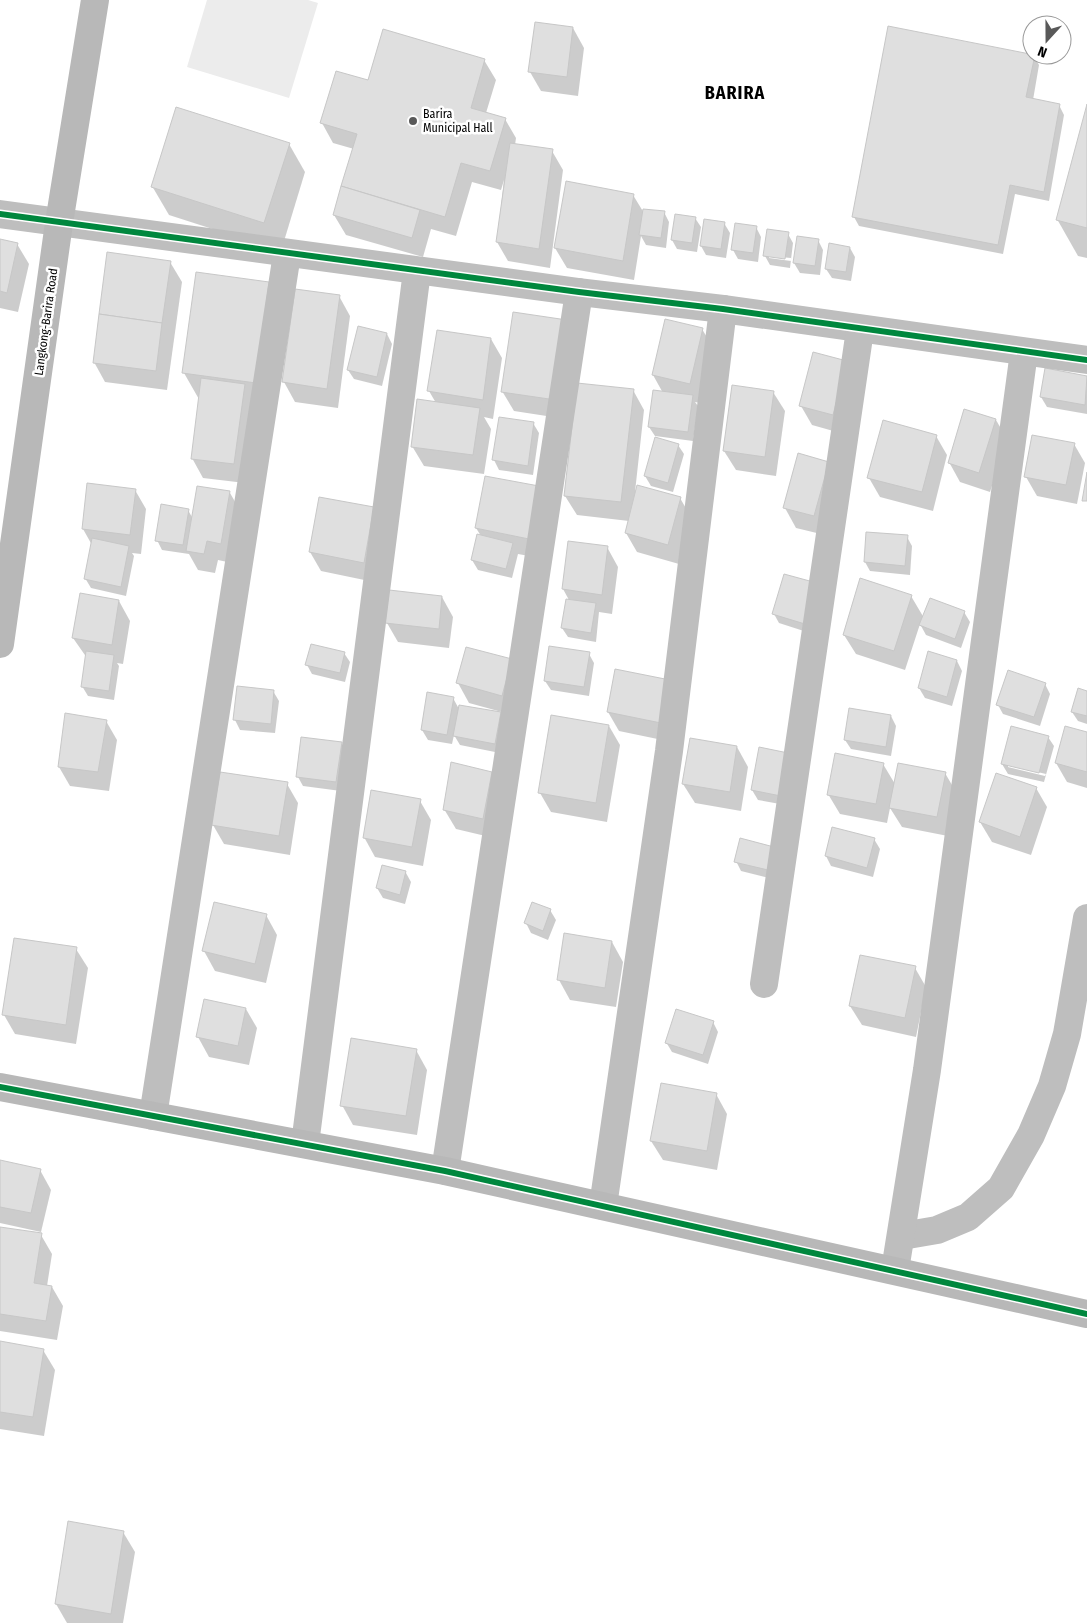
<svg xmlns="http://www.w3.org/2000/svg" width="1087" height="1623" font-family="'Fira Sans Condensed',sans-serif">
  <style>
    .green { fill: #ececec }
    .shadow { fill: #0003; fill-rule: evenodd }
    .building { fill: #dfdfdf; stroke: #c7c7c7 }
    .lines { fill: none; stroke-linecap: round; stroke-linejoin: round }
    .street { stroke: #bebebe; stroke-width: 28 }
    .secondary { stroke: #b8b8b8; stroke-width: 28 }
    .cycleway-casing { stroke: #fff; stroke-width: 9 }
    .cycleway { stroke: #00873e; stroke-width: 6 }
    .poi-dot { fill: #595959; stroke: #fff; stroke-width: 2 }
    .labels { text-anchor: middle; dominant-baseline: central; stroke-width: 5; stroke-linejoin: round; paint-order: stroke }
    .poi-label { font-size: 12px; fill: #000; stroke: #fff; text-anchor: start }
    .street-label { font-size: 12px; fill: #000; stroke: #fff }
    .district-label { font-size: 18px; font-weight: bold; letter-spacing: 1px; fill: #000; stroke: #fff }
  </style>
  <rect width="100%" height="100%" fill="#fff"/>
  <!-- green -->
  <polygon class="green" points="207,0 308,0 318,3 289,98 187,67"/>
  <!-- shadow -->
  <g class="shadow">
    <polygon points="573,28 584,48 578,96 541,91 530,72"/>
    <polygon points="1034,56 1039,65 1033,100 1059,105 1064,115 1049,201 1015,194 1003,254 859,226 854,217"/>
    <polygon points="484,60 496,80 486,113 505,119 516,138 515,145 552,151 563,170 550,268 508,261 497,242 504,180 501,190 472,182 456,236 431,229 423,257 346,235 334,215 354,149 333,143 322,123 369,82"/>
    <polygon points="1087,109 1087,258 1078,256 1057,219"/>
    <polygon points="289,144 305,172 281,251 169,215 152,186"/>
    <polygon points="633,195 644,213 664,212 669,222 666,248 646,245 641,236 634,280 567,268 555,248"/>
    <polygon points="695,218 701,227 697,252 677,249 672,240"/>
    <polygon points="724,223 730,233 726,258 706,255 701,246"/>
    <polygon points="756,227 761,237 758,262 738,259 733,250"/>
    <path d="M788 234 793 243 790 268 770 265 765 256ZM769 256 791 258V261L769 258Z"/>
    <polygon points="0,240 17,244 29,264 18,312 0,308"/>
    <polygon points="818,240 823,250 820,275 800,273 794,263"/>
    <polygon points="850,248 855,257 851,281 832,278 826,269"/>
    <polygon points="170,262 182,282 167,390 105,382 94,362"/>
    <polygon points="268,283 245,483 203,478 192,458 200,401 184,373"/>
    <polygon points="339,296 350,316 338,408 295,402 284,382"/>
    <polygon points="514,313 566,419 514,411 502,391"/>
    <polygon points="666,320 702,329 714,349 701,403 695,402 698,406 693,441 655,436 649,427 663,393 653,375"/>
    <polygon points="387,334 392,344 382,386 354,379 348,370"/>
    <polygon points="491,339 502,358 493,419 484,417 491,429 484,474 424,466 412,446 436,403 429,391"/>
    <polygon points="814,353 844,434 812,425 801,406"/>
    <polygon points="1046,369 1087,377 1087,414 1047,407 1041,397"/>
    <polygon points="633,390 644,410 635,492 680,498 691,517 679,564 637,552 626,533 629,521 577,515 565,496"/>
    <polygon points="773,392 785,411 776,476 736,470 724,451"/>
    <polygon points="996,420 1007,439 990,492 960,482 949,462"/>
    <polygon points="533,423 539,433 533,475 499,470 494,460"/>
    <polygon points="936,436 947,455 933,511 880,497 869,478"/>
    <polygon points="1074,444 1085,463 1077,504 1037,496 1026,477"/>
    <polygon points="678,445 684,454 673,492 651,486 645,476"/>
    <polygon points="828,463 825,535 796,528 785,508"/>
    <polygon points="88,484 135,490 146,509 141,554 132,553 134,556 126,596 91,588 85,578 92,545 83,529"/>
    <polygon points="538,487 540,558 518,554 512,578 478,570 472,560 481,536 476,528"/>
    <polygon points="230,493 241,512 232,563 218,560 215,573 198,570 189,554 162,550 157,540 188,510 193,519"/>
    <polygon points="373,508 374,582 321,571 310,552"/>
    <polygon points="907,537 912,546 910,575 870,571 865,562"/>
    <polygon points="569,542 607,547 618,567 612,614 599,612 596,642 568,637 562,628 569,600 563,589"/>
    <polygon points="816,584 810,633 779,623 774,614"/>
    <polygon points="911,596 924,618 964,612 970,622 961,648 926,635 920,624 905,670 856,654 844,635"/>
    <polygon points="442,597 453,617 449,648 398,642 387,623"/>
    <polygon points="119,601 130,621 123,664 117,663 119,666 114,700 88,696 82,686 87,658 73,638"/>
    <polygon points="344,653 350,662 345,682 312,674 307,665"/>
    <polygon points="589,654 594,663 589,696 551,690 545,681"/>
    <polygon points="511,661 513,715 469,703 458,683"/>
    <polygon points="957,661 962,671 952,706 925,698 919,688"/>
    <polygon points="1045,684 1050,694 1040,726 1003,714 998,705"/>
    <polygon points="273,691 279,701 275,733 240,730 235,720"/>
    <polygon points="1087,692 1087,724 1078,721 1072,712"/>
    <polygon points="453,698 459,709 500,713 506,723 500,753 460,745 454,735 452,744 428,740 422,730"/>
    <polygon points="680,701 672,742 619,731 608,712"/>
    <polygon points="891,716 896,726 891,756 851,749 845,740"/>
    <polygon points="106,721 117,740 109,791 70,786 59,767"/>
    <polygon points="609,726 620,745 607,822 551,812 540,793"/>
    <polygon points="1087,734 1087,788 1067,782 1056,763"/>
    <path d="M1048 737 1054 746 1044 782 1008 774 1002 764ZM1008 765 1046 774 1045 776 1008 767Z"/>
    <polygon points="341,743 346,753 341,791 303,786 298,777"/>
    <polygon points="737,747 748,767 741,811 695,803 683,784"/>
    <polygon points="792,755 791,806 758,800 752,790"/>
    <polygon points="883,764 895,784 945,773 956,792 948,836 902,827 890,808 887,823 840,814 828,794"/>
    <polygon points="491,773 503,793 494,838 456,829 444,809"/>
    <polygon points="287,784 298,803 290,855 224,844 213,825"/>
    <polygon points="1036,788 1047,807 1031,855 992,842 980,822"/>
    <polygon points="420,801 431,820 423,866 375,857 364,837"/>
    <polygon points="874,839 880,849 873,877 831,866 826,856"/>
    <polygon points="773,848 773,879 741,871 736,861"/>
    <polygon points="383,866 406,873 411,882 405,904 383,898 377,888"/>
    <polygon points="550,910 556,920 548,940 531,933 526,923"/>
    <polygon points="266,915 277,935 266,983 215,971 204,951"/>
    <polygon points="612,942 623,962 616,1007 570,1000 559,980"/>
    <polygon points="76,949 88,968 76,1044 15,1034 4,1015"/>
    <polygon points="915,968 926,987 916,1037 862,1025 850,1006"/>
    <polygon points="246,1009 257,1028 249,1065 209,1057 198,1037"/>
    <polygon points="713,1022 718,1032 708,1064 672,1052 666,1042"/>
    <polygon points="416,1050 427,1070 417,1135 353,1125 342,1105"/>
    <polygon points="716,1094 727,1114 717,1170 663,1160 651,1141"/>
    <polygon points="0,1161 40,1170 51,1190 41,1232 0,1223"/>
    <polygon points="0,1228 41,1235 52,1254 47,1286 52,1287 63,1306 57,1340 0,1331"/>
    <polygon points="0,1342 43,1350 55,1370 44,1436 0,1429"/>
    <polygon points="123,1532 135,1552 123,1623 67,1623 56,1604"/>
  </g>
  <!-- building -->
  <g class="building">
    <polygon points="535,22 573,27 567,77 528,72"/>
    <polygon points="888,26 1035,55 1026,97 1060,104 1044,192 1010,185 998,245 852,217"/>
    <polygon points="383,29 485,59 471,108 506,118 490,171 461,163 445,217 341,186 357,134 320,123 336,71 368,80"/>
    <polygon points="1087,104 1087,228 1056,220"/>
    <polygon points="176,107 290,143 264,223 151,187"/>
    <polygon points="510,143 553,149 539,249 496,242"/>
    <polygon points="566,181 634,194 623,261 554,248"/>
    <polygon points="341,186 420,210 412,238 333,215"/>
    <polygon points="643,209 665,211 661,238 639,235"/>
    <polygon points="675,214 696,217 692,243 671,240"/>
    <polygon points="704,219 725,222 721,249 700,246"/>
    <polygon points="735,223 757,226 753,253 731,250"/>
    <polygon points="767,229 789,232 785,259 763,256"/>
    <polygon points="797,236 819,239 815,266 793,263"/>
    <polygon points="0,239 18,243 7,293 0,291"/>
    <polygon points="829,243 850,247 846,272 825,269"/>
    <polygon points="107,252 171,261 162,323 99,314"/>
    <polygon points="196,272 269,282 256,383 182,373"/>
    <polygon points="295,289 340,295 327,389 282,382"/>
    <polygon points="513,312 567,320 556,400 501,392"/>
    <polygon points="99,314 162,323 156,371 93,363"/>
    <polygon points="665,319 703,328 690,384 652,375"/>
    <polygon points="358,326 387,333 377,377 347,370"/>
    <polygon points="437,330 491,338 483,400 427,391"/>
    <polygon points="813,352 847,361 833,415 799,406"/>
    <polygon points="1045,368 1087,376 1085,405 1040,397"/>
    <polygon points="201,378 245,384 234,464 191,459"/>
    <polygon points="577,383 634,389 621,502 564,496"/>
    <polygon points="732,385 774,391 765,457 723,451"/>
    <polygon points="653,390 693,395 688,432 648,427"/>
    <polygon points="417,399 480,408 473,455 411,447"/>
    <polygon points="964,409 996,419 979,473 948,463"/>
    <polygon points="499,417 534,422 528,466 492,460"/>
    <polygon points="883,420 937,435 922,492 867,478"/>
    <polygon points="1032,435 1075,443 1066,485 1024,477"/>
    <polygon points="655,437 679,444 668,483 644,476"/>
    <polygon points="798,453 829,462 814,516 783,508"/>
    <polygon points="1087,472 1087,501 1082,501"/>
    <polygon points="485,476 539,486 529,539 475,528"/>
    <polygon points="87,483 136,489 130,535 82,529"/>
    <polygon points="637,485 681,497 668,545 625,533"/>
    <polygon points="197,486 230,491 221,544 207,541 204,554 186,551"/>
    <polygon points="319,497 374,507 364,563 309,552"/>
    <polygon points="161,504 189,509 183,545 155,541"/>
    <polygon points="866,532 908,535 905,566 864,562"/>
    <polygon points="477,534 513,543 506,569 471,560"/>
    <polygon points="92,538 129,546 121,587 84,579"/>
    <polygon points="568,541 608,546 602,595 562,589"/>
    <polygon points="784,574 817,583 805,624 772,614"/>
    <polygon points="860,578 912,595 894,651 843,635"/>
    <polygon points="389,590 442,596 439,629 385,623"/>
    <polygon points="80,593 119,600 112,645 72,638"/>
    <polygon points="930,598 965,611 955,639 919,625"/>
    <polygon points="566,599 596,603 591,633 561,628"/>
    <polygon points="311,644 345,652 340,673 305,665"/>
    <polygon points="549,646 590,652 584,687 544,681"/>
    <polygon points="466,647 512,659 502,696 456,683"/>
    <polygon points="86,651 114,655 109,691 81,687"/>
    <polygon points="928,651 957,660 947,697 918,688"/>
    <polygon points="615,669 670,680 661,723 607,712"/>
    <polygon points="1008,670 1046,683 1034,717 996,705"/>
    <polygon points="237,686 274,690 271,724 233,720"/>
    <polygon points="1078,688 1087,691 1087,716 1071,712"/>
    <polygon points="427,692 454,697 447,735 421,730"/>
    <polygon points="459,705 501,712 495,744 453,736"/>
    <polygon points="849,708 891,715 886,747 844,740"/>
    <polygon points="65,713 107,720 98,772 58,767"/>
    <polygon points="551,715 609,725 596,803 538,793"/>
    <polygon points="1011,726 1049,736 1039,773 1001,764"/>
    <polygon points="1065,726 1087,732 1087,772 1055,763"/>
    <polygon points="301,737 342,742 336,782 296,777"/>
    <polygon points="690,738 737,746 730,792 682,784"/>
    <polygon points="759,747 793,754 786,797 751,790"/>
    <polygon points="835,753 884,763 876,804 827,795"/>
    <polygon points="451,762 492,772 483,819 443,810"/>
    <polygon points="898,763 946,772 937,817 889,808"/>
    <polygon points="220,772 288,782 279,836 211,825"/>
    <polygon points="996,773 1037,787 1020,837 979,822"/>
    <polygon points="371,790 421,799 412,847 363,838"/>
    <polygon points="832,827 875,838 867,868 825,856"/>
    <polygon points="740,838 774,847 768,870 734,862"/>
    <polygon points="382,865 406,871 400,895 376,888"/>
    <polygon points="214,902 267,914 255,964 202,951"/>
    <polygon points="532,902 551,909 543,931 524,923"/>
    <polygon points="564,933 612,941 605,988 557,980"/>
    <polygon points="14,938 77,947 66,1025 2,1015"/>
    <polygon points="860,955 916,966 905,1018 849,1006"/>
    <polygon points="204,999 246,1008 238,1046 196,1037"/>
    <polygon points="676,1009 714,1021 703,1055 665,1043"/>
    <polygon points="351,1038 417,1049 406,1116 340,1106"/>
    <polygon points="661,1083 717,1093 707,1151 650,1141"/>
    <polygon points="0,1160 41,1169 31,1213 0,1207"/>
    <polygon points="0,1227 42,1233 34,1283 52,1286 46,1321 0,1314"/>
    <polygon points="0,1341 44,1349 33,1417 0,1412"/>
    <polygon points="68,1521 124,1531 111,1614 55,1604"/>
  </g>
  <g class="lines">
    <!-- street -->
    <g class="street">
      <polyline points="0,214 579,292 723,309 1087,360"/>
      <polyline points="764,984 860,330"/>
      <polyline points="153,1116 287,254"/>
      <polyline points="305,1144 417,271"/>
      <polyline points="445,1171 579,292"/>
      <polyline points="603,1206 669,751 723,309"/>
      <polyline points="902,1236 937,1230 968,1217 1001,1188 1031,1135 1052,1086 1067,1034 1087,918"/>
      <polyline points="895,1270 927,1070 1024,352"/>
    </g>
    <!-- secondary -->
    <g class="secondary">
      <polyline points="0,644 59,223 95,0"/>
      <polyline points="0,1087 445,1171 1087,1314"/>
    </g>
    <defs>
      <g id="cycleway">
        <polyline points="0,214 579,292 723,309 1087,360"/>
        <polyline points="0,1087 445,1171 1087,1314"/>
      </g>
    </defs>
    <!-- cycleway casing -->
    <use href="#cycleway" class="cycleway-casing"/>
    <!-- cycleway -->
    <use href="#cycleway" class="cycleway"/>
  </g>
  <!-- markers -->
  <circle class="poi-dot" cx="413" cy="121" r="5"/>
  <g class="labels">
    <!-- poi labels -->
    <g class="poi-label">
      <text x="423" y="114">Barira<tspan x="423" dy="14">Municipal Hall</tspan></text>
    </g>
    <!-- street labels -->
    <g class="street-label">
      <text transform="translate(46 322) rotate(-82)">Langkong-Barira Road</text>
    </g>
    <!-- district labels -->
    <g class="district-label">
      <text x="735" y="93">BARIRA</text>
    </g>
  </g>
  <!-- north arrow -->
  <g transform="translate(1047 40) rotate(201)"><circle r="24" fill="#ffffff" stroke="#999999"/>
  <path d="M0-4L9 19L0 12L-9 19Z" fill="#595959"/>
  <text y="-8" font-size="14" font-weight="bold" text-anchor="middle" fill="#000000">N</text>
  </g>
</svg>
